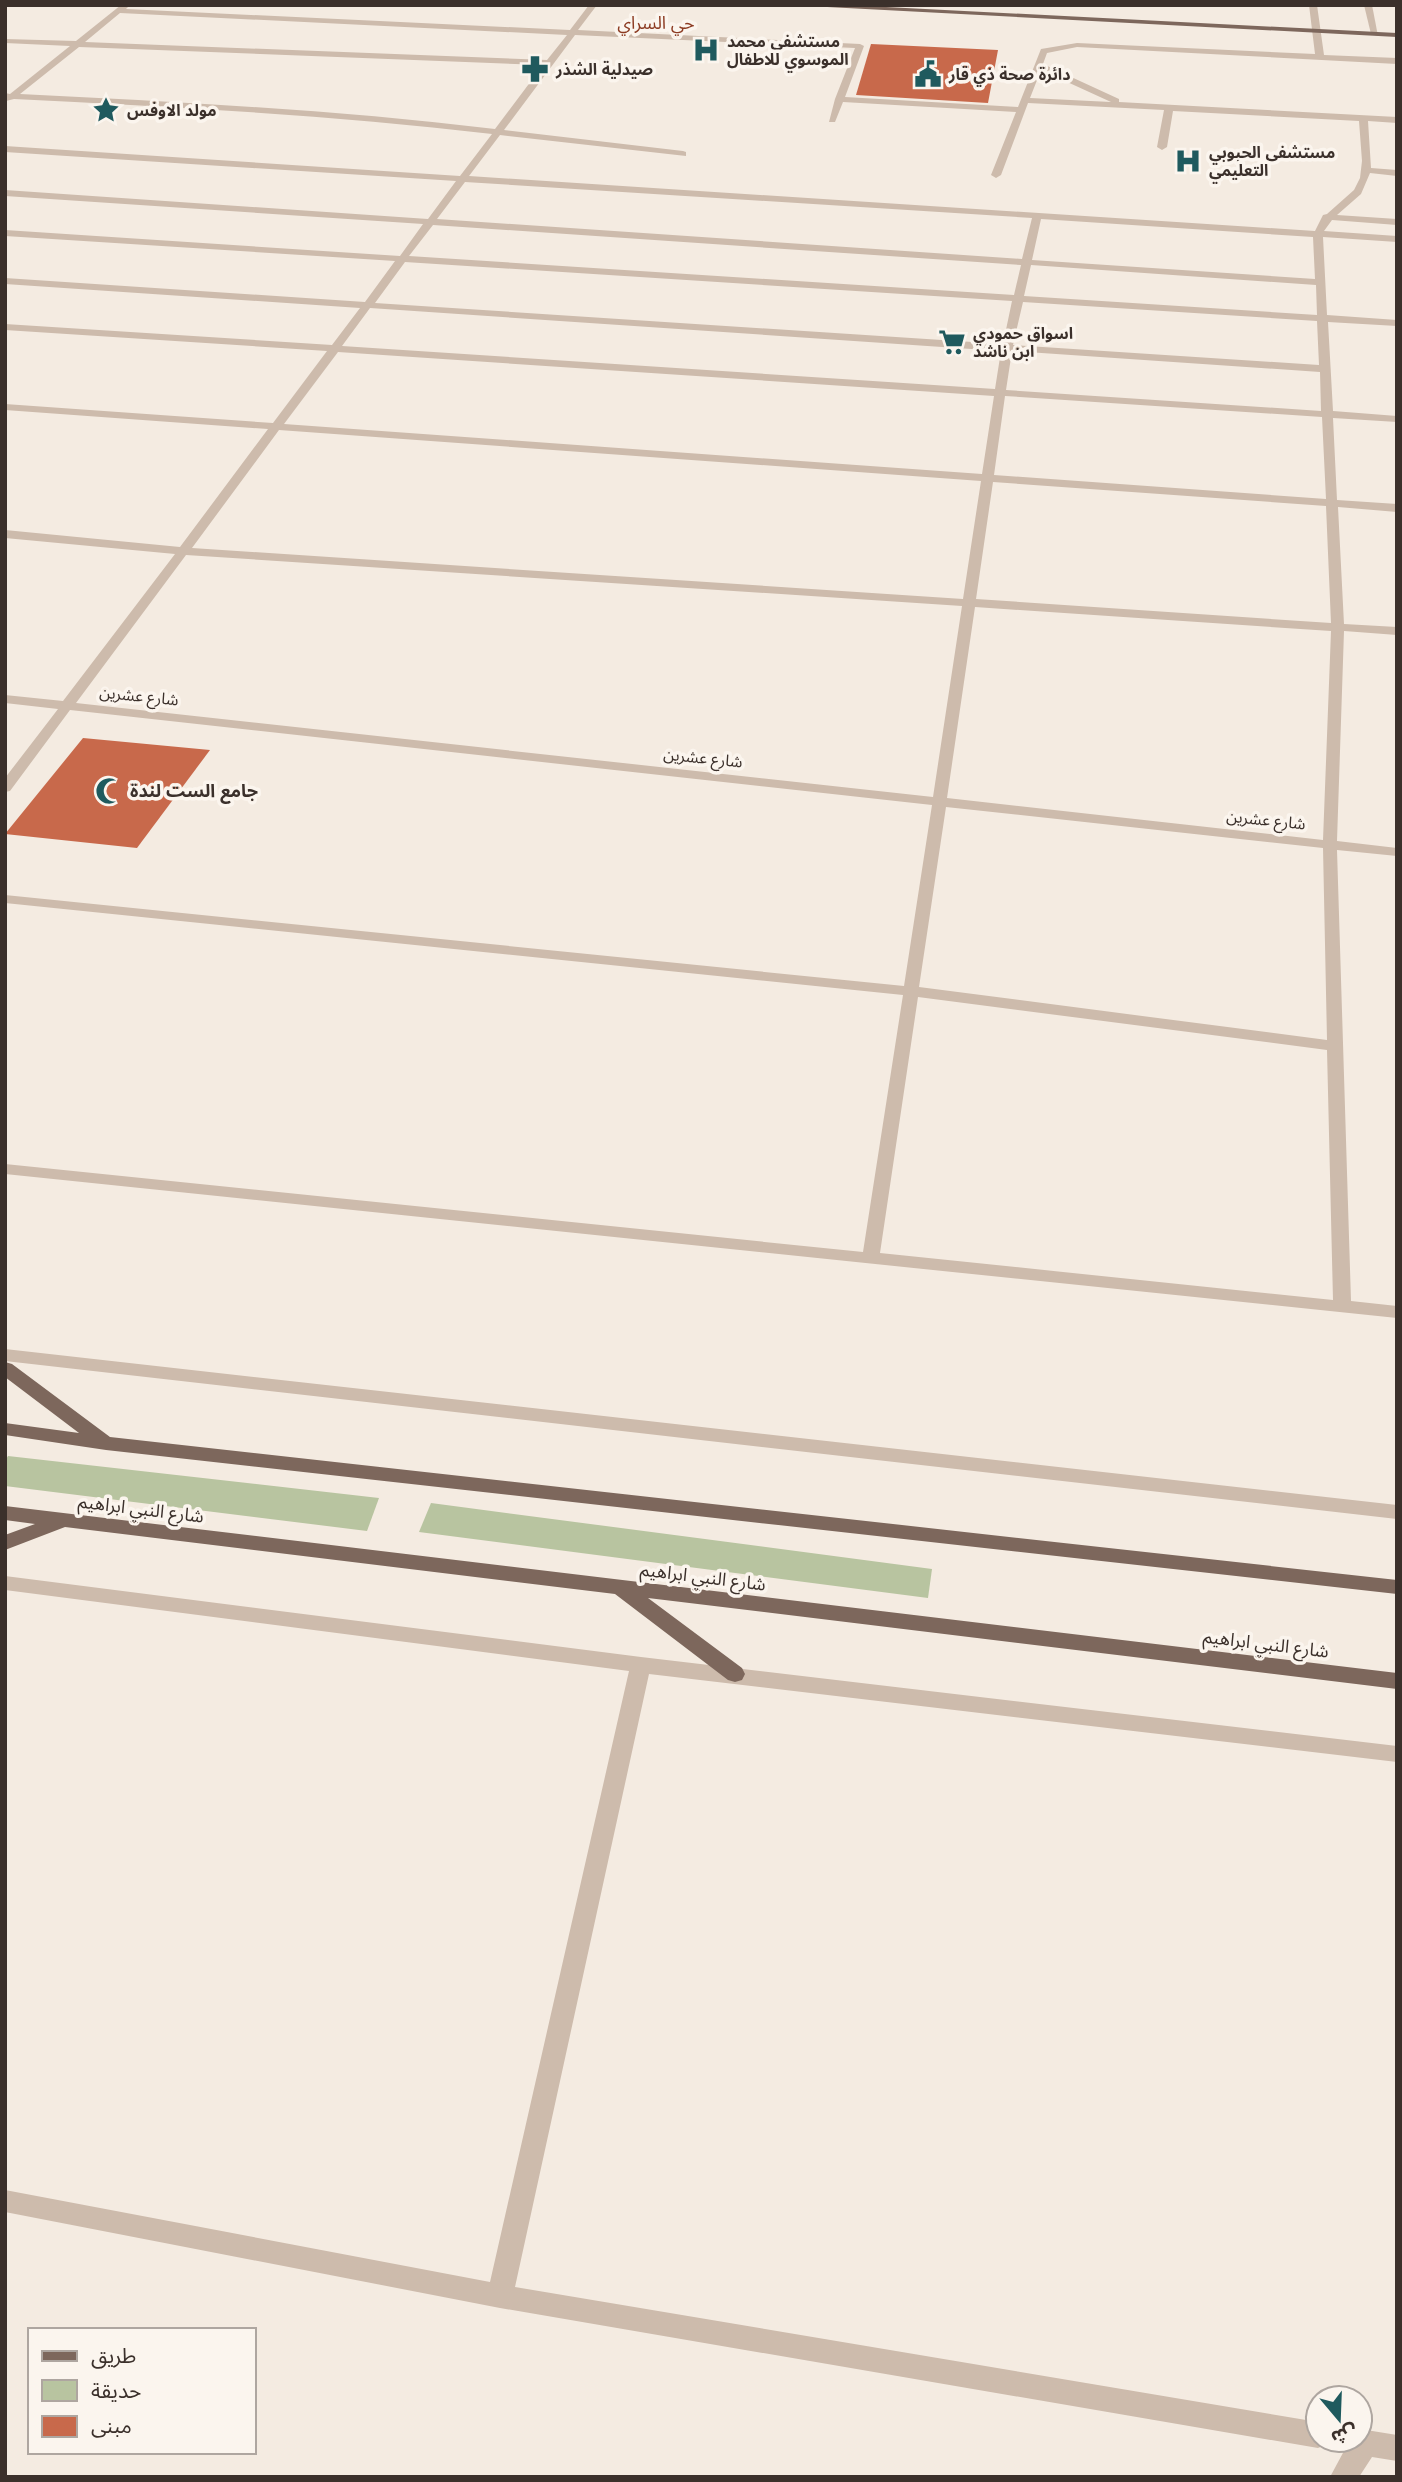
<svg xmlns="http://www.w3.org/2000/svg" width="1402" height="2482" font-family="Montserrat,'Noto Sans Arabic',sans-serif">
  <style>
    .green { fill: #b8c4a0 }
    .building { fill: #c8694b }
    .lines { fill: none; stroke-linecap: round; stroke-linejoin: round }
    .minor { fill: #cdbbac; fill-rule: evenodd }
    .major { fill: #7d675c; fill-rule: evenodd }
    .labels { text-anchor: middle; dominant-baseline: central; stroke-width: 7; stroke-linejoin: round; paint-order: stroke }
    .far-poi-label { font-size: 16px; font-weight: bold; fill: #3b302b; stroke: #fbf5ee; text-anchor: start }
    .far-street-label { font-size: 16px; fill: #3b302b; stroke: #fbf5ee }
    .far-quarter-label { font-size: 18px; fill: #8c3b22; stroke: #fbf5ee }
    .poi-label { font-size: 18px; font-weight: bold; fill: #3b302b; stroke: #fbf5ee; text-anchor: start }
    .street-label { font-size: 18px; fill: #3b302b; stroke: #fbf5ee }
  </style>
  <rect width="100%" height="100%" fill="#f4ebe1"/>
  <!-- green -->
  <g class="green">
    <polygon points="8,1456 379,1498 367,1531 5,1486 5,1461"/>
    <polygon points="431,1503 932,1569 928,1598 419,1532"/>
  </g>
  <!-- building -->
  <g class="building">
    <polygon points="871,44 998,50 988,103 856,95"/>
    <polygon points="83,738 210,750 137,848 5,834"/>
  </g>
  <g class="lines">
    <!-- minor -->
    <g class="minor">
      <path d="M121 5H130L126 9 570 30 589 5H597L578 30 860 44 864 46 845 97 1018 107 1041 49 1077 43 1315 54 1309 5H1317L1324 55 1397 58V64L1077 47 1047 53 1043 64 1119 99V102L1397 117V123L1368 121 1371 168 1397 170V176L1370 173 1361 194 1337 215 1397 219V225L1332 220 1324 231 1397 236V242L1323 237 1327 315 1397 320V326L1328 322 1333 411 1397 416V422L1333 418 1337 500 1397 504V512L1338 507 1344 624 1397 627V635L1344 631 1337 841 1397 848V856L1337 850 1351 1301 1397 1306V1318L5 1174V1164L863 1252 903 995 5 903V895L904 986 932 805 70 710 10 791 5 792V778L58 709 5 703V695L63 701 175 554 5 538V530L180 547 268 429 5 410V404L273 423 327 351 5 330V324L332 345 360 308 5 284V278L365 302 395 261 5 236V230L400 256 423 224 5 196V190L428 219 456 181 5 152V146L460 176 492 134C333 115 174 107 14 99L6 101 5 93 10 94 70 46 5 43V39L76 41ZM120 13 567 35 547 60 85 42ZM575 35 855 48 835 99 829 122H835L843 102 1016 112 991 175 996 178 1001 175 1028 103 1164 110 1157 147 1162 150 1167 147 1173 111 1359 121 1362 161 1360 178 1354 190 1327 214 1323 215 1315 231 469 176 500 135 686 156V152L683 151 504 130ZM79 47 543 65 495 129C337 110 179 102 20 94ZM1041 70 1111 102 1030 98ZM465 182 1032 218 1022 259 437 219ZM1041 219 1313 237 1315 279 1032 260ZM433 225 1021 265 1014 295 409 256ZM405 262 1012 301 1003 344 375 303ZM1031 265 1316 285 1317 315 1024 296ZM1023 302 1317 321 1319 365 1013 345ZM370 308 1001 351 995 389 342 346ZM1012 351 1320 372 1321 411 1006 390ZM338 352 994 396 982 474 284 424ZM1005 396 1322 417 1326 499 994 475ZM279 430 981 481 963 599 192 548ZM993 482 1326 506 1331 623 976 599ZM186 555 962 606 933 797 76 703ZM975 607 1331 631 1323 840 947 798ZM946 807 1323 848 1327 1040 919 987ZM918 997 1327 1050 1333 1300 880 1253Z"/>
      <polygon points="1364,5 1372,5 1378,36 1371,34"/>
      <polygon points="5,1349 1397,1505 1397,1519 5,1361"/>
      <polygon points="5,1576 641,1657 1397,1746 1397,1762 649,1674 515,2287 1318,2422 1318,2440 1329,2440 1327,2444 1318,2448 500,2308 5,2212 5,2190 490,2282 629,1671 5,1590"/>
      <polygon points="1360,2429 1397,2435 1397,2461 1372,2457 1359,2477 1330,2477 1344,2451 1340,2449 1336,2440 1360,2440"/>
    </g>
    <!-- major -->
    <g class="major">
      <polygon points="789,5 847,5 1397,33 1397,37"/>
      <polygon points="5,1362 12,1364 110,1437 1397,1580 1397,1594 106,1450 5,1435 5,1423 79,1433 5,1377"/>
      <polygon points="5,1506 1397,1673 1397,1689 648,1598 742,1668 745,1674 742,1680 735,1682 728,1680 615,1594 65,1527 5,1550 5,1535 35,1524 5,1520"/>
    </g>
  </g>
  <!-- icons -->
  <defs>
    <symbol id="hospital-bare" viewBox="-9 -9 18 18"><path d="M-5-5h3v3.5h4V-5h3V5h-3V1.5h-4V5h-3Z" fill="#1f5a5e" stroke="#fbf5ee" stroke-width="2.5" paint-order="stroke"/></symbol>
    <symbol id="pharmacy-bare" viewBox="-9 -9 18 18"><path d="M-2-6h4v4h4v4h-4v4h-4v-4h-4v-4h4Z" fill="#1f5a5e" stroke="#fbf5ee" stroke-width="2.5" paint-order="stroke"/></symbol>
    <symbol id="civic-bare" viewBox="-9 -9 18 18"><path d="M-.6-6.5H3V-4.5H.6V-3L4-1V1h2V6H-6V1h2V-1L-.6-3ZM-1.2 2.5V6h2.4V2.5Z" fill="#1f5a5e" stroke="#fbf5ee" stroke-width="2.5" paint-order="stroke"/></symbol>
    <symbol id="sight-bare" viewBox="-9 -9 18 18"><path d="M0-6L1.8-2.2L6-1.7L2.9 1.2L3.7 5.4L0 3.3L-3.7 5.4L-2.9 1.2L-6-1.7L-1.8-2.2Z" fill="#1f5a5e" stroke="#fbf5ee" stroke-width="2.5" paint-order="stroke"/></symbol>
    <symbol id="supermarket-bare" viewBox="-9 -9 18 18"><path d="M-6-5.5h2.5l.6 2H6L4.5 2H-2.5L-4.4-4H-6ZM-1.5 3.2a1.3 1.3 0 1 0 .1 0ZM3 3.2a1.3 1.3 0 1 0 .1 0Z" fill="#1f5a5e" stroke="#fbf5ee" stroke-width="2.5" paint-order="stroke"/></symbol>
    <symbol id="mosque-bare" viewBox="-9 -9 18 18"><path d="M3.5-4.9A6 6 0 1 0 3.5 4.9A5 5 0 1 1 3.5-4.9Z" fill="#1f5a5e" stroke="#fbf5ee" stroke-width="2.5" paint-order="stroke"/></symbol>
  </defs>
  <g fill-rule="evenodd">
    <use href="#hospital-bare" x="687" y="31" width="38" height="38"/>
    <use href="#pharmacy-bare" x="516" y="50" width="38" height="38"/>
    <use href="#civic-bare" x="909" y="55" width="38" height="38"/>
    <use href="#sight-bare" x="87" y="91" width="38" height="38"/>
    <use href="#hospital-bare" x="1169" y="142" width="38" height="38"/>
    <use href="#supermarket-bare" x="933" y="323" width="38" height="38"/>
    <use href="#mosque-bare" x="90" y="772" width="38" height="38"/>
  </g>
  <g class="labels">
    <!-- far-poi labels -->
    <g class="far-poi-label">
      <text x="727" y="41">مستشفى محمد<tspan x="727" dy="18">الموسوي للاطفال</tspan></text>
      <text x="556" y="69">صيدلية الشذر</text>
      <text x="949" y="74">دائرة صحة ذي قار</text>
      <text x="127" y="110">مولد الاوفس</text>
      <text x="1209" y="152">مستشفى الحبوبي<tspan x="1209" dy="18">التعليمي</tspan></text>
      <text x="973" y="333">اسواق حمودي<tspan x="973" dy="18">ابن ناشد</tspan></text>
    </g>
    <!-- far-street labels -->
    <g class="far-street-label">
      <text transform="translate(139 696) rotate(6)">شارع عشرين</text>
      <text transform="translate(703 758) rotate(6)">شارع عشرين</text>
      <text transform="translate(1266 820) rotate(6)">شارع عشرين</text>
    </g>
    <!-- far-quarter labels -->
    <g class="far-quarter-label">
      <text x="656" y="23">حي السراي</text>
    </g>
    <!-- poi labels -->
    <g class="poi-label">
      <text x="130" y="791">جامع الست لندة</text>
    </g>
    <!-- street labels -->
    <g class="street-label">
      <text transform="translate(141 1509) rotate(7)">شارع النبي ابراهيم</text>
      <text transform="translate(703 1577) rotate(7)">شارع النبي ابراهيم</text>
      <text transform="translate(1266 1644) rotate(7)">شارع النبي ابراهيم</text>
    </g>
  </g>
  <!-- border -->
  <rect width="1402" height="2482" fill="none" stroke="#3b302b" stroke-width="14"/>
  <!-- legend -->
  <rect x="28" y="2328" width="228" height="126" fill="#fbf5ee" stroke="#aea6a0" stroke-width="2"/>
  <rect x="42" y="2351" width="35" height="10" fill="#7d675c" stroke="#aea6a0" stroke-width="2"/>
  <text x="91" y="2363" font-size="21" fill="#3b302b">طريق</text>
  <rect x="42" y="2380" width="35" height="21" fill="#b8c4a0" stroke="#aea6a0" stroke-width="2"/>
  <text x="91" y="2398" font-size="21" fill="#3b302b">حديقة</text>
  <rect x="42" y="2416" width="35" height="21" fill="#c8694b" stroke="#aea6a0" stroke-width="2"/>
  <text x="91" y="2433" font-size="21" fill="#3b302b">مبنى</text>
  <!-- north arrow -->
  <g transform="translate(1339 2419) rotate(161)"><circle r="33" fill="#fbf5ee" stroke="#aea6a0" stroke-width="2"/>
  <path d="M0-5L12 26L0 18L-12 26Z" fill="#1f5a5e"/>
  <text y="-10" font-size="19" font-weight="bold" text-anchor="middle" fill="#3b302b">ش</text>
  </g>
</svg>
